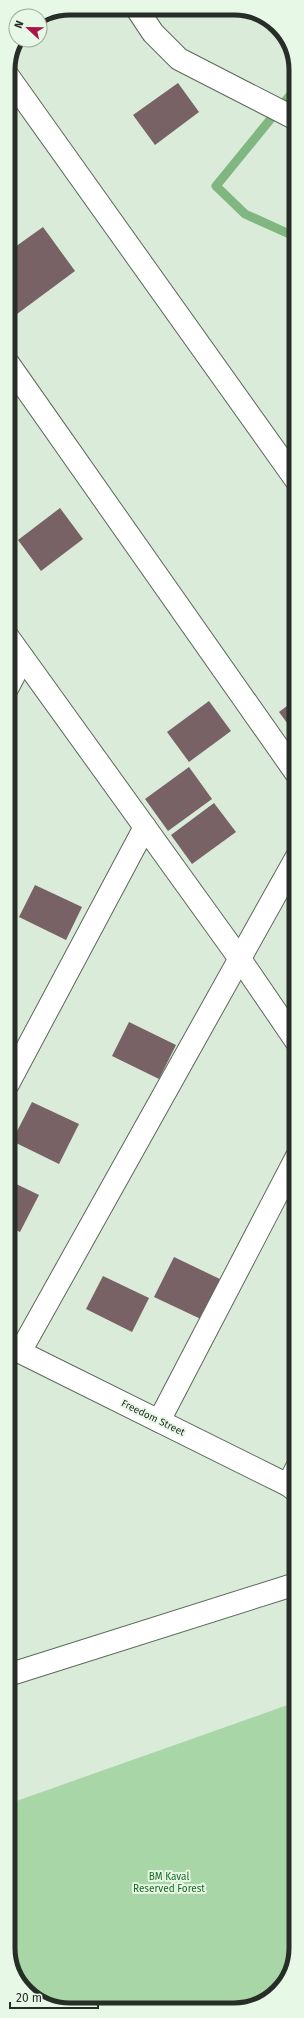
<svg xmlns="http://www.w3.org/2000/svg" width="304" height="2018" font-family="'Fira Sans',sans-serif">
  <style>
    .green { fill: #a8d6a7 }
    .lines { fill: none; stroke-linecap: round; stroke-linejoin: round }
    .stream { stroke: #80b67f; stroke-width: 9 }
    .building { fill: #786265 }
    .minor-casing { stroke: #5b695a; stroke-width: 24 }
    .tertiary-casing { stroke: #5b695a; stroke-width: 24 }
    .minor { stroke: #fff; stroke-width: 22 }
    .tertiary { stroke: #fff; stroke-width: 22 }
    .labels { text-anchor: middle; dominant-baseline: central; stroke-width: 4; stroke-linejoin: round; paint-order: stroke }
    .street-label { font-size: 10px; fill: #272d27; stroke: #e7f8e7 }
    .park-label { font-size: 10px; fill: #1b6720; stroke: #e7f8e7 }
    .rim { fill: none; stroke: #272d27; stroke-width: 5 }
  </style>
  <rect width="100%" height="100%" fill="#daebd9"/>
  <!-- green -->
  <polygon class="green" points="296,1702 296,1948 281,1989 238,2010 54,2008 23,1989 8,1952 8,1804"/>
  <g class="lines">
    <!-- stream -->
    <polyline class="stream" points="296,88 216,186 245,214 296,237"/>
  </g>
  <!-- building -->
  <g class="building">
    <polygon points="178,83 199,112 155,145 133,115"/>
    <polygon points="43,227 75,271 13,317 8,310 8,252"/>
    <polygon points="60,508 83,539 41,571 18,540"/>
    <polygon points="296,699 296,735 279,712"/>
    <polygon points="209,701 231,731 189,762 167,732"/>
    <polygon points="189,767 212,799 168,831 145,799"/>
    <polygon points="214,803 236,832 192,864 171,835"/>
    <polygon points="35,885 82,907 66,940 19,917"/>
    <polygon points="129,1022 176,1045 159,1079 112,1056"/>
    <polygon points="32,1102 79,1124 59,1164 12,1141"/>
    <polygon points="8,1180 39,1195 20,1232 8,1226"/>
    <polygon points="174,1257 224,1281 205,1321 154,1297"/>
    <polygon points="103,1276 149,1298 132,1332 86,1309"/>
  </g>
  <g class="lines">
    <defs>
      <g id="minor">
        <polyline points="137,9 153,33 179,59 296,119"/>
        <polyline points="8,76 296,480"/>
        <polyline points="8,363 296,773"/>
        <polyline points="8,637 240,959 296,1041"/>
        <polyline points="8,687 23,658"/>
        <polyline points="8,1084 145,827"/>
        <polyline points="20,1352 296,858"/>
        <polyline points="159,1421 296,1158"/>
        <polyline points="288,1485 296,1469"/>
        <polyline points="8,1675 296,1584"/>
      </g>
      <polyline id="tertiary" points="8,1346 288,1485 296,1491"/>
    </defs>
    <!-- minor casing -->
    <use href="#minor" class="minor-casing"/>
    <!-- tertiary casing -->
    <use href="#tertiary" class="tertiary-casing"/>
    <!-- minor -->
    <use href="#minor" class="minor"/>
    <!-- tertiary -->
    <use href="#tertiary" class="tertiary"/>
  </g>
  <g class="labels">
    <!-- street labels -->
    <g class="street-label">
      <text transform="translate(153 1418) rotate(26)">Freedom Street</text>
    </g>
    <!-- park labels -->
    <g class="park-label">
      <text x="169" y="1877">BM Kaval<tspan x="169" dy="12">Reserved Forest</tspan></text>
    </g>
  </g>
  <!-- crop -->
  <path d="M0 0H304V2018H0ZM70 15H234A55 55 0 0 1 289 70V1948A55 55 0 0 1 234 2003H70A55 55 0 0 1 15 1948V70A55 55 0 0 1 70 15Z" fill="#e7f8e7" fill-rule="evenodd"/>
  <path class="rim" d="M70 15H234A55 55 0 0 1 289 70V1948A55 55 0 0 1 234 2003H70A55 55 0 0 1 15 1948V70A55 55 0 0 1 70 15Z"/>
  <!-- north arrow -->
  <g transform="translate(28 28) rotate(292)"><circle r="19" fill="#e7f8e7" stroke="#9aa79a"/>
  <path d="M0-3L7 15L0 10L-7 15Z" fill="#a81348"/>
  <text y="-6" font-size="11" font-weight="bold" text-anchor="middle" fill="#272d27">N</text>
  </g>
  <!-- scale -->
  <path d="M10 2002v6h88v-6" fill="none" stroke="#272d27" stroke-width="2"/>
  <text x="16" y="2002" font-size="12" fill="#272d27" stroke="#e7f8e7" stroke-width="3" paint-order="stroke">20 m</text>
</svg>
